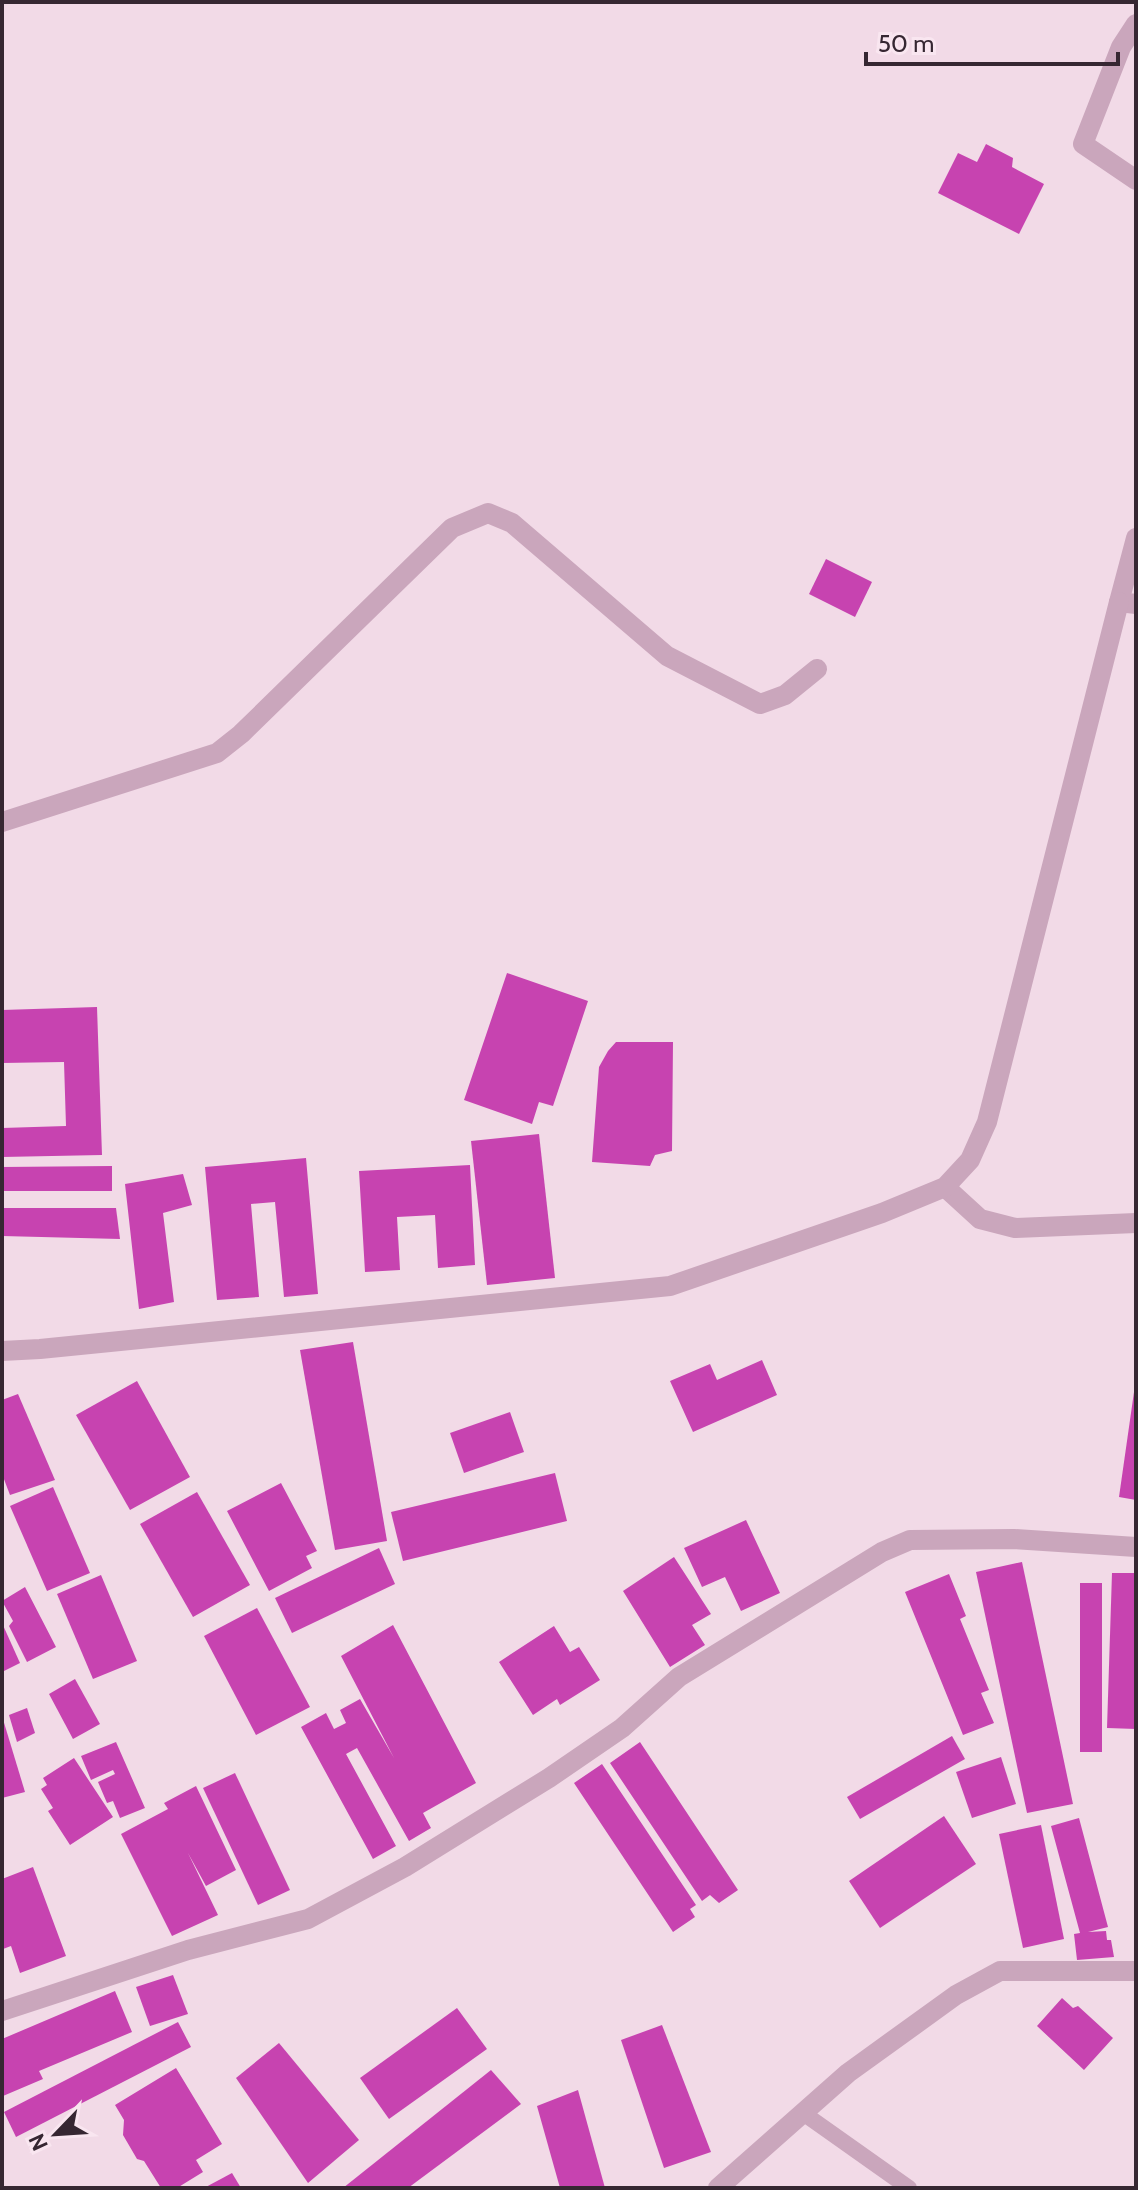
<svg xmlns="http://www.w3.org/2000/svg" width="1138" height="2190" font-family="Cabin,sans-serif">
  <style>
    .building { fill: #c743b0 }
    .lines { fill: none; stroke-linecap: round; stroke-linejoin: round }
    .lane { stroke: #caa6bc; stroke-width: 16 }
    .street { stroke: #caa6bc; stroke-width: 20 }
  </style>
  <rect width="100%" height="100%" fill="#f2dae7"/>
  <!-- building -->
  <g class="building">
    <polygon points="986,144 1013,158 1012,167 1044,184 1019,234 938,193 958,153 977,162"/>
    <polygon points="826,559 872,582 855,617 809,594"/>
    <polygon points="507,973 588,1001 553,1106 539,1102 532,1124 464,1100"/>
    <polygon points="97,1007 102,1155 2,1157 2,1128 66,1126 64,1062 2,1063 2,1010"/>
    <polygon points="616,1042 673,1042 672,1151 655,1155 650,1166 592,1162 599,1067 608,1051"/>
    <polygon points="539,1134 555,1278 487,1285 471,1141"/>
    <polygon points="306,1158 318,1294 284,1297 275,1202 251,1204 259,1297 217,1300 205,1167"/>
    <polygon points="470,1165 475,1265 438,1268 435,1215 397,1217 400,1270 365,1272 359,1171"/>
    <polygon points="112,1166 112,1191 2,1191 2,1167"/>
    <polygon points="183,1174 192,1205 163,1213 174,1302 139,1309 125,1184"/>
    <polygon points="2,1208 116,1208 120,1239 2,1236"/>
    <polygon points="353,1342 387,1541 335,1550 300,1350"/>
    <polygon points="762,1360 777,1395 693,1432 670,1381 710,1364 717,1380"/>
    <polygon points="137,1381 190,1477 130,1510 76,1415"/>
    <polygon points="1134,1392 1136,1392 1136,1500 1119,1497"/>
    <polygon points="18,1394 55,1480 10,1495 2,1474 2,1400"/>
    <polygon points="510,1412 524,1452 464,1473 450,1433"/>
    <polygon points="555,1473 567,1521 403,1561 391,1512"/>
    <polygon points="281,1483 317,1551 306,1556 312,1568 269,1591 227,1511"/>
    <polygon points="53,1487 90,1573 47,1591 10,1506"/>
    <polygon points="197,1492 250,1585 193,1617 140,1524"/>
    <polygon points="746,1520 780,1593 741,1611 725,1577 702,1587 684,1548"/>
    <polygon points="379,1548 395,1584 292,1633 275,1598"/>
    <polygon points="674,1557 711,1614 692,1625 705,1645 670,1667 623,1591"/>
    <polygon points="1022,1562 1073,1804 1027,1813 976,1572"/>
    <polygon points="1112,1573 1136,1573 1136,1729 1107,1728"/>
    <polygon points="949,1574 966,1616 960,1619 989,1690 981,1693 994,1723 963,1735 905,1592"/>
    <polygon points="101,1575 137,1661 93,1679 57,1594"/>
    <rect x="1080" y="1583" width="22" height="169"/>
    <polygon points="25,1587 56,1647 27,1662 9,1626 13,1621 2,1601"/>
    <polygon points="257,1608 310,1707 256,1735 204,1636"/>
    <polygon points="2,1623 20,1663 2,1672"/>
    <polygon points="393,1625 476,1783 423,1813 431,1828 409,1841 357,1748 346,1754 396,1846 373,1859 301,1727 326,1713 334,1729 346,1723 340,1710 360,1699 394,1758 341,1656"/>
    <polygon points="554,1626 570,1652 579,1647 600,1680 560,1705 557,1699 533,1715 499,1662"/>
    <polygon points="75,1679 100,1724 73,1739 49,1694"/>
    <polygon points="27,1708 35,1733 17,1742 9,1715"/>
    <polygon points="2,1716 25,1792 2,1798"/>
    <polygon points="952,1736 965,1759 860,1819 847,1797"/>
    <polygon points="116,1742 145,1808 120,1818 113,1801 107,1803 98,1782 115,1774 113,1770 91,1780 81,1756"/>
    <polygon points="640,1742 738,1890 719,1903 710,1895 702,1901 610,1763"/>
    <polygon points="1001,1757 1016,1804 972,1818 956,1772"/>
    <polygon points="74,1758 113,1817 70,1845 48,1811 53,1808 41,1789 47,1785 43,1778"/>
    <polygon points="602,1764 696,1905 690,1909 695,1917 673,1932 574,1783"/>
    <polygon points="235,1773 290,1890 258,1905 203,1788"/>
    <polygon points="196,1786 236,1870 206,1886 188,1853 218,1915 172,1936 121,1834 168,1809 164,1803"/>
    <polygon points="944,1816 976,1864 880,1928 849,1881"/>
    <polygon points="1079,1818 1108,1927 1088,1932 1106,1931 1107,1940 1111,1940 1114,1957 1077,1960 1074,1934 1080,1933 1051,1826"/>
    <polygon points="1041,1825 1064,1939 1023,1948 999,1834"/>
    <polygon points="33,1867 66,1956 20,1973 11,1946 3,1949 2,1946 2,1879"/>
    <polygon points="173,1975 188,2014 150,2026 136,1987"/>
    <polygon points="115,1991 132,2032 39,2071 43,2079 3,2096 2,2039"/>
    <polygon points="1062,1998 1073,2008 1078,2006 1113,2038 1084,2070 1037,2026"/>
    <polygon points="457,2008 487,2049 389,2119 360,2078"/>
    <polygon points="178,2022 191,2047 16,2137 4,2112"/>
    <polygon points="662,2025 711,2152 664,2168 621,2040"/>
    <polygon points="279,2043 359,2140 308,2183 236,2078"/>
    <polygon points="176,2068 222,2144 196,2160 203,2172 177,2188 161,2188 144,2161 137,2159 123,2135 124,2120 115,2105"/>
    <polygon points="491,2070 521,2104 408,2188 343,2188"/>
    <polygon points="578,2090 605,2188 560,2188 537,2106"/>
    <polygon points="232,2173 241,2188 204,2188"/>
  </g>
  <g class="lines">
    <!-- lane -->
    <polyline class="lane" points="803,2113 909,2188"/>
    <!-- street -->
    <g class="street">
      <polyline points="1136,24 1121,47 1083,144 1136,180"/>
      <polyline points="1136,538 1119,602 1136,604"/>
      <polyline points="2,822 217,753 241,734 452,528 488,513 512,523 667,656 760,704 785,695 817,669"/>
      <polyline points="945,1187 980,1219 1015,1228 1136,1223"/>
      <polyline points="2,1351 40,1349 670,1286 882,1213 945,1187 970,1160 987,1122 1119,602"/>
      <polyline points="2,2011 188,1950 308,1919 405,1867 549,1778 622,1728 679,1677 882,1552 910,1540 1014,1539 1136,1547"/>
      <polyline points="718,2188 848,2073 956,1995 1000,1971 1136,1971"/>
    </g>
  </g>
  <!-- border -->
  <rect width="1138" height="2190" fill="none" stroke="#362732" stroke-width="8"/>
  <!-- north arrow -->
  <g transform="translate(56 2134) rotate(245)" stroke="#f9e6f0" stroke-width="6" paint-order="stroke">
  <path d="M0-6L14 30L0 20L-14 30Z" fill="#362732"/>
  <text y="-12" font-size="22" font-weight="bold" text-anchor="middle" fill="#362732">N</text>
  </g>
  <!-- scale -->
  <path d="M866 52v12h252v-12" fill="none" stroke="#362732" stroke-width="4"/>
  <text x="878" y="52" font-size="24" fill="#362732" stroke="#f9e6f0" stroke-width="6" paint-order="stroke">50 m</text>
</svg>
